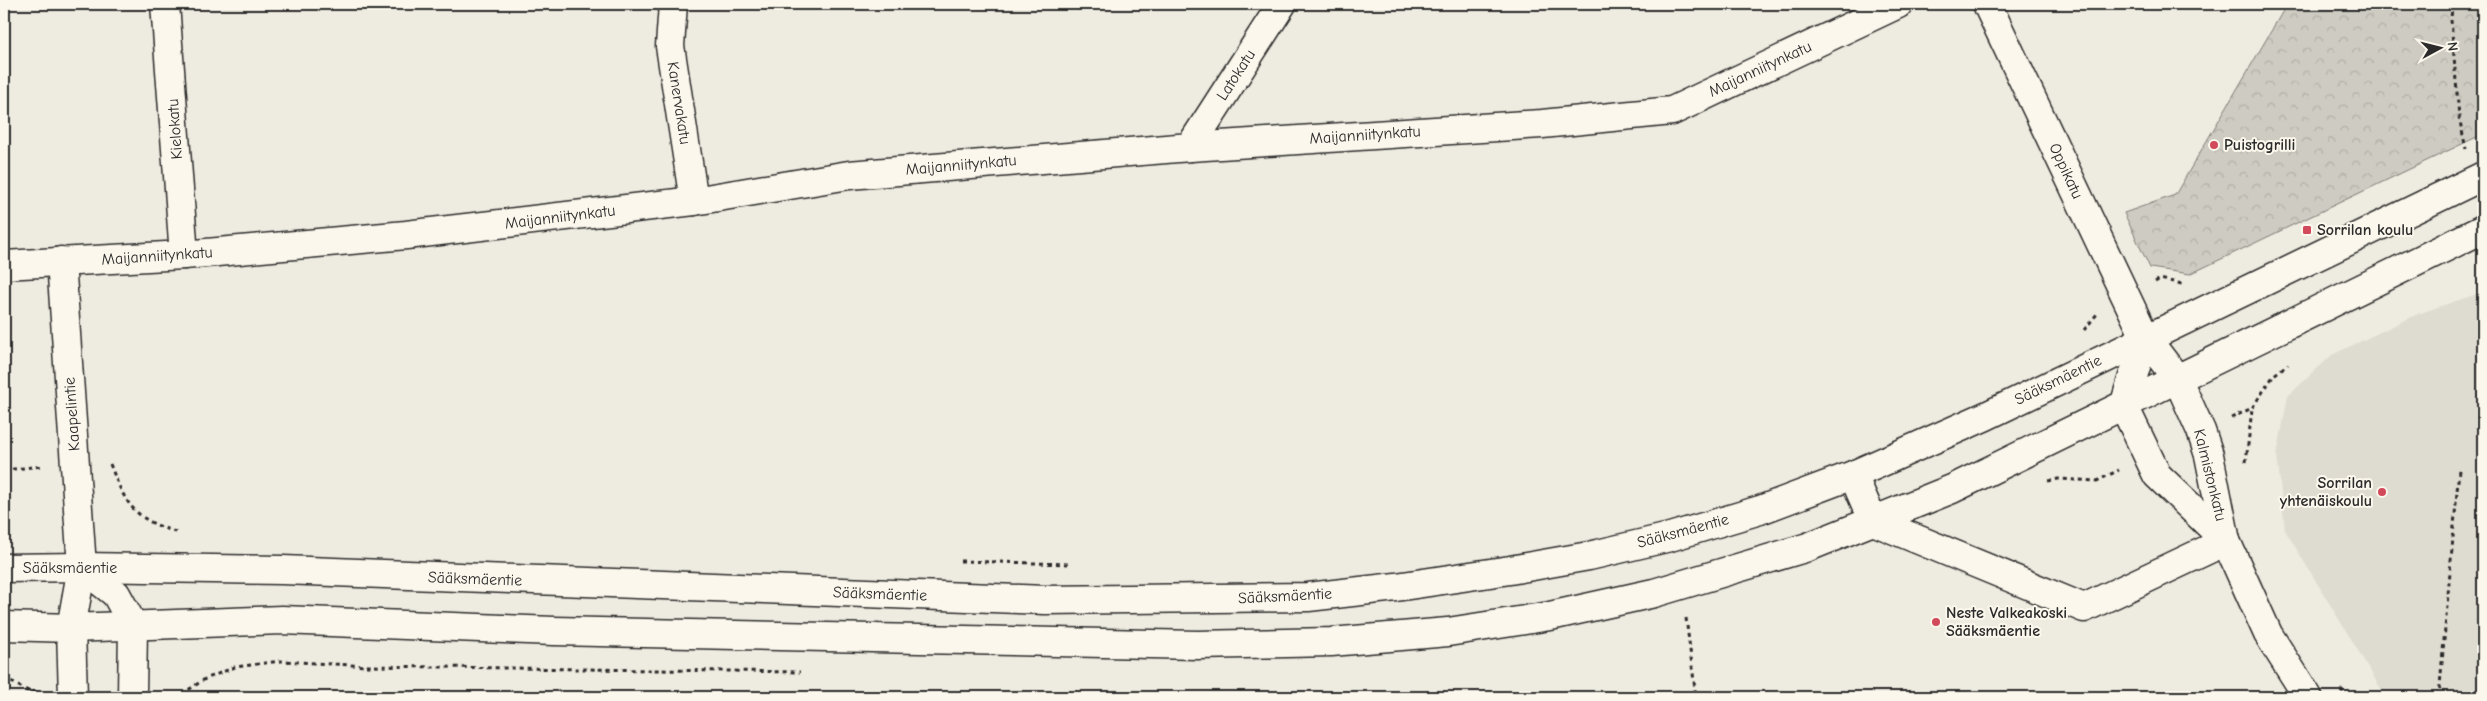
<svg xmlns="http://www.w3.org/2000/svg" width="2487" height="701" font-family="'Comic Neue',sans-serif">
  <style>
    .built { fill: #dedbd1 }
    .park { fill: url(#park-crowns); stroke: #7c7b76 }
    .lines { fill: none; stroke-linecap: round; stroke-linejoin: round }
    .minor-casing { stroke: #2b2b2b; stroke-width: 31 }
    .major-casing { stroke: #2b2b2b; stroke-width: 31 }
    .path { stroke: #2b2b2b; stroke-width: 3; stroke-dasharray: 4 4; stroke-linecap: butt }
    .minor { stroke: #fbf7ec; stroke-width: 28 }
    .major { stroke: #fbf7ec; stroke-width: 28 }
    .poi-dot { fill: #d1495b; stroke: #fbf7ec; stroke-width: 2 }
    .labels { text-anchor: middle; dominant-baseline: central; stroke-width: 4; stroke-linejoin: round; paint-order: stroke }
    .street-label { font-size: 16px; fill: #2b2b2b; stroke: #fbf7ec }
    .poi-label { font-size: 16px; font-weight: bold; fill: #2b2b2b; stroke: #fbf7ec; text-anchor: start }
  </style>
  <defs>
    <pattern id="park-crowns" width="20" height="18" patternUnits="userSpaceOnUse" patternTransform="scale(1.25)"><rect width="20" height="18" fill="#cecbc2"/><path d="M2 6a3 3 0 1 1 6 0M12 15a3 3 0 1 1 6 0" fill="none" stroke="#b1aea7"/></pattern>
  </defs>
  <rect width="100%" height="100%" fill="#eeebe0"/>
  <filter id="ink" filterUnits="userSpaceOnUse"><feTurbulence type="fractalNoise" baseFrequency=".02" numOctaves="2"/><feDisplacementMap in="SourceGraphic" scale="10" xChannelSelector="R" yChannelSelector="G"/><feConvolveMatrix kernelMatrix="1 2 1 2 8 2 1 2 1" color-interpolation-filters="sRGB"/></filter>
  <g filter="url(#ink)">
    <!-- built -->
    <polygon class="built" points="2483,292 2483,697 2386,697 2285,530 2277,455 2288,396 2332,355 2420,313"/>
    <!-- park -->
    <polygon class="park" points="2287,4 2483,4 2483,134 2190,274 2150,268 2124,213 2175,195"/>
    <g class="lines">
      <defs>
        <g id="minor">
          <polyline points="165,4 184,255"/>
          <polyline points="673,4 670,46 694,201"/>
          <polyline points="1987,4 2145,337 2178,380 2201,431 2209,455 2226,541 2268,634 2308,697"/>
          <polyline points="1190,147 1282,4"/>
          <polyline points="61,261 82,567 71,628 73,697"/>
          <polyline points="4,265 184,255 406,235 694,201 849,175 1190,147 1542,124 1672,111 1898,4"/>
          <polyline points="2145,337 2124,406 2157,475 2226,541"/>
          <polyline points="1853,475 1873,521 2084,608 2226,541"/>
          <polyline points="82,567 116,594 133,625 132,697"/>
        </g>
        <g id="major">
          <polyline points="4,568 82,567 283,570 1045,600 1308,597 1396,587 1510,570 1589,556 1670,537 1760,510 1853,475 1986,416 2483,176"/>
          <polyline points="4,626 71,628 282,620 554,631 1198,645 1331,642 1448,632 1550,616 1654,593 1808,547 1952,489 2483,229"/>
        </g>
      </defs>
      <!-- minor casing -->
      <use href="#minor" class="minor-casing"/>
      <!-- major casing -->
      <use href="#major" class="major-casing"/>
      <!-- path -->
      <g class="path">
        <polyline points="2452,4 2451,20 2459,117 2466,149"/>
        <polyline points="2155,282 2160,279 2182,284"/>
        <polyline points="2084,330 2097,314"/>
        <polyline points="2231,418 2252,408 2274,375 2288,364"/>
        <polyline points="2246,462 2252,409"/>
        <path d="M110 464C126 506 135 520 179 533"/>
        <polyline points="4,470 42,466"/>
        <polyline points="2048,481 2058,479 2097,481 2119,470"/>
        <polyline points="960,561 1071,564"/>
        <polyline points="1686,618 1696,697"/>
        <polyline points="4,678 30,692 40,692"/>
        <polyline points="2341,689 2347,697"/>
        <polyline points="30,692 32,697"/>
        <polyline points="166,694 182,694 205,679 235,667 281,661 367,666 800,672"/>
        <polyline points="2439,697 2459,469"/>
      </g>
      <!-- minor -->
      <use href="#minor" class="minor"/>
      <!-- major -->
      <use href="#major" class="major"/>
    </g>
  </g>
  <!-- markers -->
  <g class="poi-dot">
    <circle cx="2214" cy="145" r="5"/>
    <rect x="2302" y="225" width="10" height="10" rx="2.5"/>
    <circle cx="2382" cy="492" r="5"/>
    <circle cx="1936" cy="622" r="5"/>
  </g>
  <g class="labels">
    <!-- street labels -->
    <g class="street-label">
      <text transform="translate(1760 69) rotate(-25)">Maijanniitynkatu</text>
      <text transform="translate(1236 75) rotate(-57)">Latokatu</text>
      <text transform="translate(679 103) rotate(81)">Kanervakatu</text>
      <text transform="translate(175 129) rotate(-94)">Kielokatu</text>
      <text transform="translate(1365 135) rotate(-4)">Maijanniitynkatu</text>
      <text transform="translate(961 165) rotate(-5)">Maijanniitynkatu</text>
      <text transform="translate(2066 171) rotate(65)">Oppikatu</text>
      <text transform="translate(560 217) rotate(-7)">Maijanniitynkatu</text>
      <text transform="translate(157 256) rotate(-4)">Maijanniitynkatu</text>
      <text transform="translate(2058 380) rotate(-26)">Sääksmäentie</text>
      <text transform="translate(72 414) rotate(-94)">Kaapelintie</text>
      <text transform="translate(2210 475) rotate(76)">Kalmistonkatu</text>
      <text transform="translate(1683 531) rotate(-15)">Sääksmäentie</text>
      <text x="70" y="568">Sääksmäentie</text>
      <text transform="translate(475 579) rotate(2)">Sääksmäentie</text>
      <text transform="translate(880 594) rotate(2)">Sääksmäentie</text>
      <text transform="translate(1285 596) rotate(-3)">Sääksmäentie</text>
    </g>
    <!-- poi labels -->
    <g class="poi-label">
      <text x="2224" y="145">Puistogrilli</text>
      <text x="2317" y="230">Sorrilan koulu</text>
      <text x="2372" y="483" text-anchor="end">Sorrilan<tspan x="2372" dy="18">yhtenäiskoulu</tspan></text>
      <text x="1946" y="613">Neste Valkeakoski<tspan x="1946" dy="18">Sääksmäentie</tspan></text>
    </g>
  </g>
  <!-- margin -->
  <rect width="2487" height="701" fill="none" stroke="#fbf7ec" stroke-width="20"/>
  <rect x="10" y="10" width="2467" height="681" fill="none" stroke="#2b2b2b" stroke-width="2" filter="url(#ink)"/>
  <!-- north arrow -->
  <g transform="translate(2440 48) rotate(83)" stroke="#fbf7ec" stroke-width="4" paint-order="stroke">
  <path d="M0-4L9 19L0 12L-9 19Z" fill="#2b2b2b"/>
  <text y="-8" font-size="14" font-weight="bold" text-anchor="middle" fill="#2b2b2b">N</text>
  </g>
</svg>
